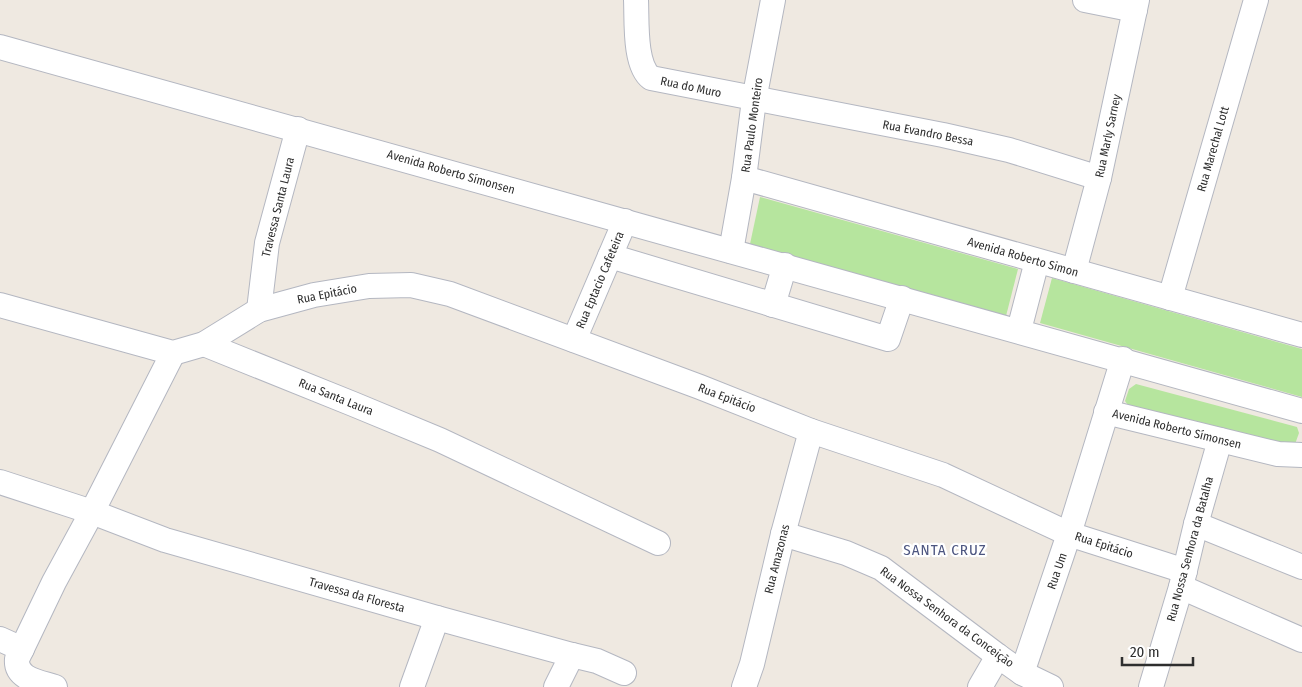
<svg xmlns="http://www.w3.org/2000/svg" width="1302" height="687" font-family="'Fira Sans Condensed',sans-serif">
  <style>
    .green { fill: #b6e59e }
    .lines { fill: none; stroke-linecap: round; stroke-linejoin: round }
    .minor-casing { stroke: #b4b7c1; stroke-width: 26 }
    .minor { stroke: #fff; stroke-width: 24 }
    .labels { text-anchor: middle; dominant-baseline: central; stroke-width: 4.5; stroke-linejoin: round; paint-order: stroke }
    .street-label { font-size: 12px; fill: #2e2e2e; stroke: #fff }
    .quarter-label { font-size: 15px; letter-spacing: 1px; fill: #4d5680; stroke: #fff }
  </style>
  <rect width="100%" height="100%" fill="#efe9e1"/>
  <!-- green -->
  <g class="green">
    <polygon points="760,197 1018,269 1006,316 750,244"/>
    <polygon points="1052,278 1302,349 1302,397 1040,323"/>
    <polygon points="1136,384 1297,427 1299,433 1294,447 1130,408 1125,401 1129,389"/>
  </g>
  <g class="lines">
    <defs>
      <g id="minor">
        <path d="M636 0C637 21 634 65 651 78L943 135 1009 150 1099 178"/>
        <polyline points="1085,0 1135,10"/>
        <polyline points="0,47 1302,411"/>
        <polyline points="744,178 1302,335"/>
        <polyline points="731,251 744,178 754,100 773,0"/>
        <polyline points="610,256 888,339 902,298"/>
        <polyline points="1074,271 1099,178 1137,0"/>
        <polyline points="1170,298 1256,0"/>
        <polyline points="0,305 173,353 204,344 259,310 314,295 369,286 411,285 450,294 700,387 811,431 943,475 1069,534 1185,571"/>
        <polyline points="773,305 785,265"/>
        <polyline points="259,310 267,243 298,129"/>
        <polyline points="1019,330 1037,261"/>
        <polyline points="574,340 625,221"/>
        <polyline points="204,344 353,404 440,440 658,543"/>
        <polyline points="1106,412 1278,454 1302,455"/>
        <polyline points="0,482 92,512 165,540 437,618 572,655 597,661 624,673"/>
        <polyline points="1196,524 1302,567"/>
        <polyline points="783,534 846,553 881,568 998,656 1022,673 1051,687"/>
        <polyline points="1181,587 1302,640"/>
        <polyline points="0,639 22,649"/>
        <polyline points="1022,673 1069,534 1123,359"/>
        <path d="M55 687C40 682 15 679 17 659L54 582 92 512 173 353"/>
        <polyline points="412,687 437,618"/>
        <polyline points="556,687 572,655"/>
        <polyline points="744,687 752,664 783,534 811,431"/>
        <polyline points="980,687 998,656"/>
        <polyline points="1151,687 1181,587 1196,524 1220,440"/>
      </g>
    </defs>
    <!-- minor casing -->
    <use href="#minor" class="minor-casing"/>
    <!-- minor -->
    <use href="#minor" class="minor"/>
  </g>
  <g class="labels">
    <!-- street labels -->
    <g class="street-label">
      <text transform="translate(691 87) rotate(12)">Rua do Muro</text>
      <text transform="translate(752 125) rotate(-82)">Rua Paulo Monteiro</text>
      <text transform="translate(928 133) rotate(11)">Rua Evandro Bessa</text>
      <text transform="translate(1108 136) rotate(-78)">Rua Marly Sarney</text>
      <text transform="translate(1213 149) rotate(-74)">Rua Marechal Lott</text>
      <text transform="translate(451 172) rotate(16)">Avenida Roberto Símonsen</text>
      <text transform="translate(278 207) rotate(-76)">Travessa Santa Laura</text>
      <text transform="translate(1023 257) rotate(16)">Avenida Roberto Simon</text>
      <text transform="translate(600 280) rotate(-67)">Rua Eptacio Cafeteira</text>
      <text transform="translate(327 294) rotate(-11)">Rua Epitácio</text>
      <text transform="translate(336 397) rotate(22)">Rua Santa Laura</text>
      <text transform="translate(727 398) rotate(21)">Rua Epitácio</text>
      <text transform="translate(1177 429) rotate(14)">Avenida Roberto Símonsen</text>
      <text transform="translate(1104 545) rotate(18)">Rua Epitácio</text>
      <text transform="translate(1190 549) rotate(-75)">Rua Nossa Senhora da Batalha</text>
      <text transform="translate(777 559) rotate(-76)">Rua Amazonas</text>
      <text transform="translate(1057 571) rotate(-71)">Rua Um</text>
      <text transform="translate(357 595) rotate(16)">Travessa da Floresta</text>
      <text transform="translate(947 617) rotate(36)">Rua Nossa Senhora da Conceição</text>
    </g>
    <!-- quarter labels -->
    <g class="quarter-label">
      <text x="945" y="550">SANTA CRUZ</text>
    </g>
  </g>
  <!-- scale -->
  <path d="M1122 657v8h71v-8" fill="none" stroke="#2e2e2e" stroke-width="2.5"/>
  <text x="1130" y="657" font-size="15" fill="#2e2e2e" stroke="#ffffff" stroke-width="4" paint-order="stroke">20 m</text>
</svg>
